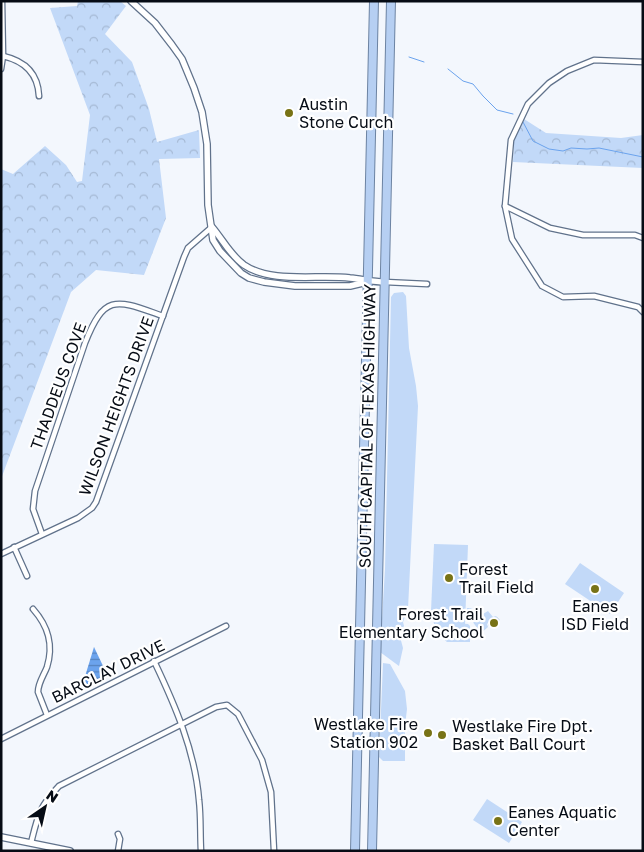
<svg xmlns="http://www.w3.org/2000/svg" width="644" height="852" font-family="'Golos Text',sans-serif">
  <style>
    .grass { fill: #c2d9f8 }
    .forest { fill: url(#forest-crowns) }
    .park { fill: url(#park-tufts) }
    .water { fill: url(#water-rules) }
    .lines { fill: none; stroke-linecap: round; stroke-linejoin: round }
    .stream { stroke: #6ba3ed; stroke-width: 1 }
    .minor-casing { stroke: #60728b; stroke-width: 7 }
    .tertiary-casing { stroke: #60728b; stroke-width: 8 }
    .trunk-casing { stroke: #6c83a2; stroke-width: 10 }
    .minor { stroke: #fff; stroke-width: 4.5 }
    .tertiary { stroke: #fff; stroke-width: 5.5 }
    .trunk { stroke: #b6cff2; stroke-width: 8 }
    .poi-dot { fill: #787316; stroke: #fff; stroke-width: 2 }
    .labels { text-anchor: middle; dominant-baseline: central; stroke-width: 4.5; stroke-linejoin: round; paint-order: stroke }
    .poi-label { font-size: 16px; fill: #060c15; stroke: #fff; text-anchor: start }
    .street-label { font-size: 16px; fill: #060c15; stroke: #fff }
  </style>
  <defs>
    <pattern id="forest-crowns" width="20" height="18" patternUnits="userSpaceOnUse" patternTransform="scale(1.25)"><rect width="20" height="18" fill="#c2d9f8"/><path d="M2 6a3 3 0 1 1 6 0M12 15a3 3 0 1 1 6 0" fill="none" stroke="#a5b9d4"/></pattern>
    <pattern id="park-tufts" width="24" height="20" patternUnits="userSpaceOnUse" patternTransform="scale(1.25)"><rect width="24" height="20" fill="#c2d9f8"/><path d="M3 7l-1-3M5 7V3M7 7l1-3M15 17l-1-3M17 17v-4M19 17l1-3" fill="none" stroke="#a5b9d4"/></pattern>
    <pattern id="water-rules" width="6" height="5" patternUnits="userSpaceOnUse" patternTransform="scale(1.25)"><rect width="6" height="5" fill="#6ba3ed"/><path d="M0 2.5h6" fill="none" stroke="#5683bf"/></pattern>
  </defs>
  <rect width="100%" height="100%" fill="#f3f7fd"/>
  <!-- grass -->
  <g class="grass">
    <polygon points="403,292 406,296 409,348 416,386 418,406 408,609 403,622 404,626 399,633 403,648 399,666 380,652 385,569 391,297 394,293"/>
    <polygon points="434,544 468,545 465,624 456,624 431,611"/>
    <polygon points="580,563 624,593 610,614 565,584"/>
    <polygon points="383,663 390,664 405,691 407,709 405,726 405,761 383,761 379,757"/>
    <polygon points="487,799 522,822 509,843 473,820"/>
  </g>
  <!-- forest -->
  <g class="forest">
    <polygon points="78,1 120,1 126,6 105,34 132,62 149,109 157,142 199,130 200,158 159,159 166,218 144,275 96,270 71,292 1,479 1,169 13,174 45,146 66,165 77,182 82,181 90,115 50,8 77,6"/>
    <polygon points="524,119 546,133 621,138 643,135 643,168 513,162 514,140"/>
  </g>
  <!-- park -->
  <g class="park">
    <polygon points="467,608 471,608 473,611 478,609 486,619 483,614 488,611 493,617 496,616 500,620 491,627 488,625 489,622 487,624 488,627 481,633 466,613"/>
    <polygon points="431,611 456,612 456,623 468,624 470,626 470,642 447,642 440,636 441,632 435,628"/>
  </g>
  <!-- water -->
  <polygon class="water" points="94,647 104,668 101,679 90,685 83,683"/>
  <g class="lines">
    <!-- stream -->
    <g class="stream">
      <polyline points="409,57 424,62"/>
      <polyline points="448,69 463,81 473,84 483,96 497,110 513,114"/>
      <polyline points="523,122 533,141 549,149 563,151 571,148 587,149 599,148 643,157"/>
    </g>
    <defs>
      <g id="minor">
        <path d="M3 56C25 61 38 74 39 96"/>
        <polyline points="1,69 3,56 2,1"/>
        <polyline points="505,206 511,140 528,104 549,83 567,71 594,60 643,62"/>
        <polyline points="643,238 635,235 583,235 550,228 505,206 512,239 542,286 563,297 594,296 638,307 643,312"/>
        <polyline points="385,282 427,284"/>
        <path d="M42 534 33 509 35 491 85 343C105 292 117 300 163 316"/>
        <polyline points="14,547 27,576"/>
        <polyline points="1,554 78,518 92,508 96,502 184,257 188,248 212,227"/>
        <path d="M33 609C48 626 54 644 47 667 44 675 38 683 38 692L47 715"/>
        <path d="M154 661C175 705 195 751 199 800 201 817 200 834 201 851"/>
        <polyline points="1,739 226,626"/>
        <polyline points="118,834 120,839 118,851"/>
        <path d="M31 843C38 815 39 807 59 786L216 707 227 705 238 714 262 760 271 792 274 851"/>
      </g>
      <g id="tertiary">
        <polyline points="131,1 155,23 172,45 182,59 194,88 202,112 207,144 208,205 213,240 220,251 241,273 249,278 264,282 295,286 350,286 367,282"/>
        <path d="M212 227C223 240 230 255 244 265 272 284 318 274 350 278 362 279 373 282 385 282"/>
        <polyline points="1,837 70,851"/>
      </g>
      <g id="trunk">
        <polyline points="355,851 374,1"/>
        <polyline points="372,851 391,1"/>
      </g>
    </defs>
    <!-- minor casing -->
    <use href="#minor" class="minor-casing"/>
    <!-- tertiary casing -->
    <use href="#tertiary" class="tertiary-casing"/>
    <!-- trunk casing -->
    <use href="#trunk" class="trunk-casing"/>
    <!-- minor -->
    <use href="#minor" class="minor"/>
    <!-- tertiary -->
    <use href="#tertiary" class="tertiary"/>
    <!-- trunk -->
    <use href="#trunk" class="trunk"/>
  </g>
  <!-- markers -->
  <g class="poi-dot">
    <circle cx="289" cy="113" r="5"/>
    <circle cx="449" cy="578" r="5"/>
    <circle cx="595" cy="589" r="5"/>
    <circle cx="494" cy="623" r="5"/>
    <circle cx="428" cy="733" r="5"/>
    <circle cx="442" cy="735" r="5"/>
    <circle cx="498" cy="821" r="5"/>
  </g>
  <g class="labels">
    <!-- poi labels -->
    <g class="poi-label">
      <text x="299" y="104">Austin<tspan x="299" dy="18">Stone Curch</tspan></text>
      <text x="459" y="569">Forest<tspan x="459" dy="18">Trail Field</tspan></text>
      <text x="595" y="606" text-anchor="middle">Eanes<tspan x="595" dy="18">ISD Field</tspan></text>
      <text x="484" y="614" text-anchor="end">Forest Trail<tspan x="484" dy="18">Elementary School</tspan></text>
      <text x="418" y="724" text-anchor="end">Westlake Fire<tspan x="418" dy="18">Station 902</tspan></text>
      <text x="452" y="726">Westlake Fire Dpt.<tspan x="452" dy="18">Basket Ball Court</tspan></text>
      <text x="508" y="812">Eanes Aquatic<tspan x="508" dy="18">Center</tspan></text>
    </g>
    <!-- street labels -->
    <g class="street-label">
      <text transform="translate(58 386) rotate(-70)">THADDEUS COVE</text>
      <text transform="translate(116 406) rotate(-70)">WILSON HEIGHTS DRIVE</text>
      <text transform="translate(367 426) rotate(-89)">SOUTH CAPITAL OF TEXAS HIGHWAY</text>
      <text transform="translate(108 671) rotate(-26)">BARCLAY DRIVE</text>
    </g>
  </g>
  <!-- border -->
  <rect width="644" height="852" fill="none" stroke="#060c15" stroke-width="5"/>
  <!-- north arrow -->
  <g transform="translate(45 807) rotate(34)" stroke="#ffffff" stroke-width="4" paint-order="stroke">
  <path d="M0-4L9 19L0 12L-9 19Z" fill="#060c15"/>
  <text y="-8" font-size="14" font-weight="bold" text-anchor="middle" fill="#060c15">N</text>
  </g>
</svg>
